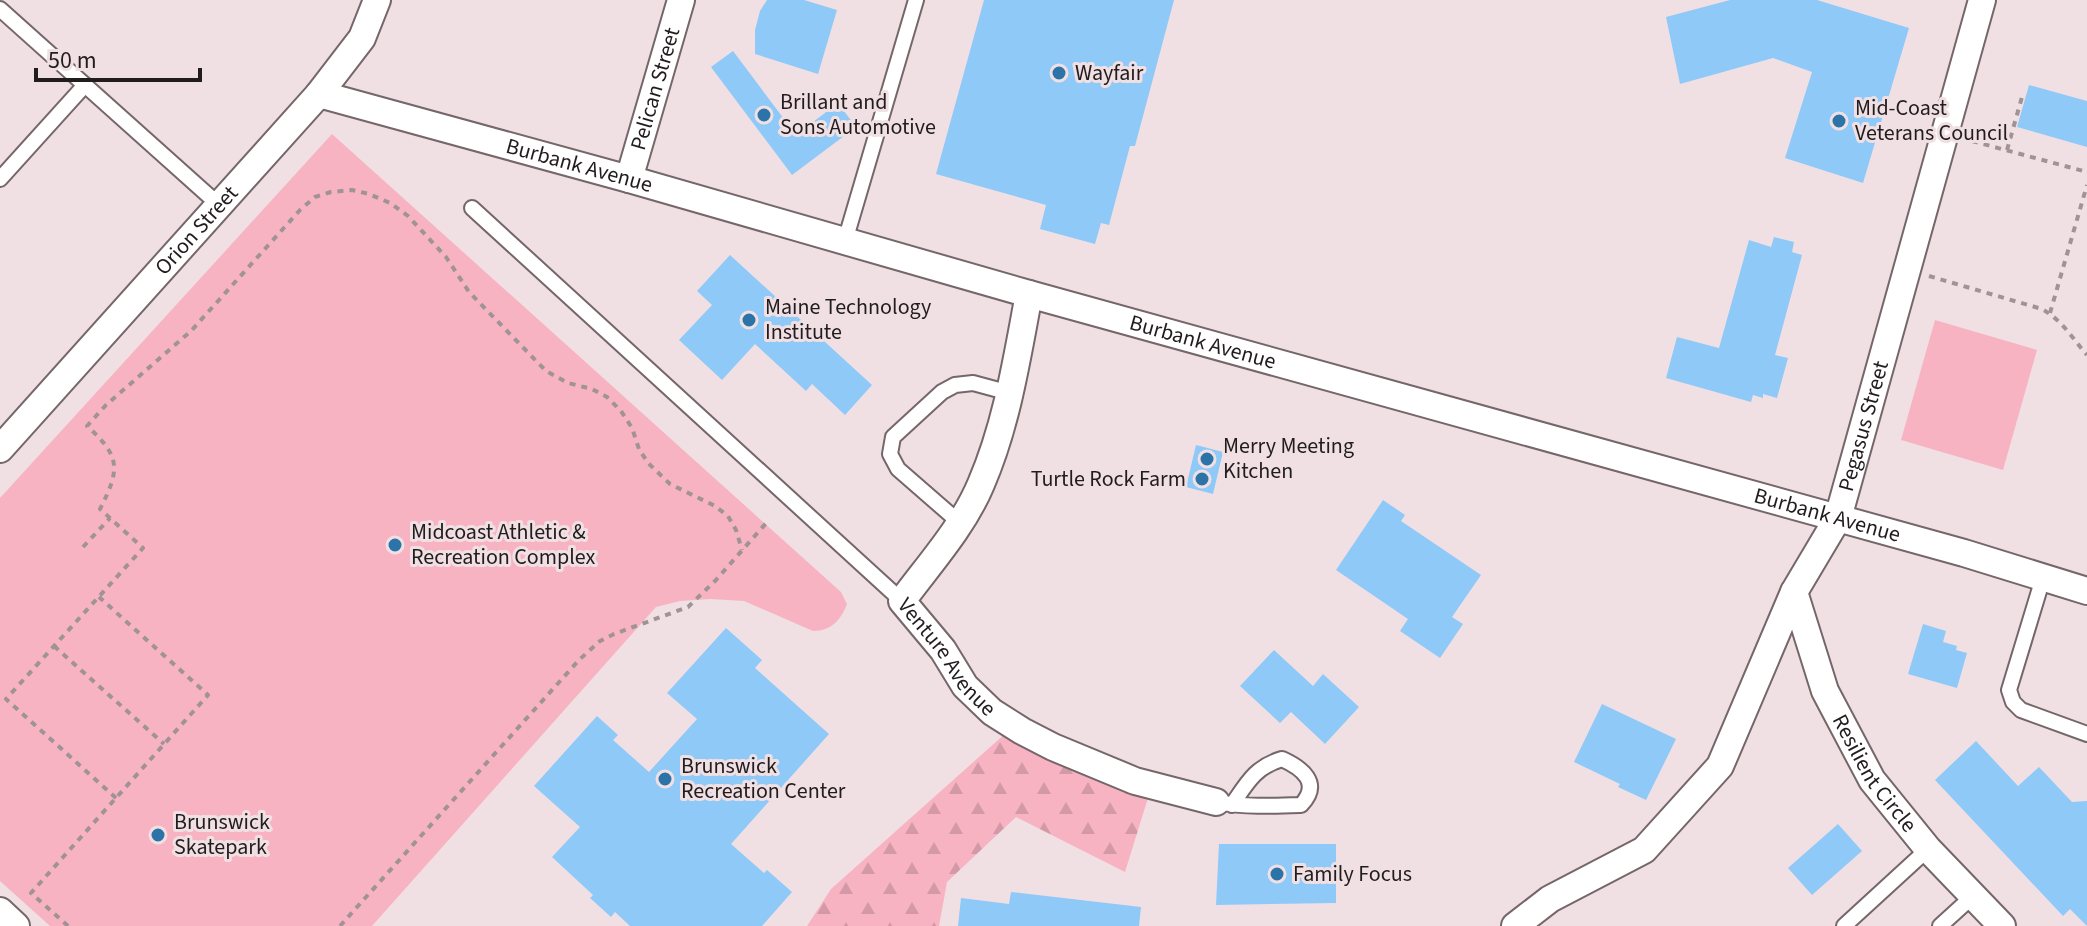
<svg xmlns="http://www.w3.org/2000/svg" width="2087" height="926" font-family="'Source Sans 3',sans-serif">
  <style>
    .forest { fill: url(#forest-firs) }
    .green { fill: #f8b3c2 }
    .building { fill: #8fc9f8 }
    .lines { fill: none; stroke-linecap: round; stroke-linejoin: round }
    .service-casing { stroke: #756769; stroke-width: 18 }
    .minor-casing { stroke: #756769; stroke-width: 30 }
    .path { stroke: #9f9395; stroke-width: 4; stroke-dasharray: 6 6; stroke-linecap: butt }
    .service { stroke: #fff; stroke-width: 14 }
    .minor { stroke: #fff; stroke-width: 26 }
    .poi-dot { fill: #2c74a8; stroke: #f0e0e3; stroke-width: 3 }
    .labels { text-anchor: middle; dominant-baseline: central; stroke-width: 6; stroke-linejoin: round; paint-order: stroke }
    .poi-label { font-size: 22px; fill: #211c1d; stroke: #f0e0e3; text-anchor: start }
    .street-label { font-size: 22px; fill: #211c1d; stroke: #f0e0e3 }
  </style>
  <defs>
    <pattern id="forest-firs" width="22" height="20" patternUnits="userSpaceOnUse" patternTransform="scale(2)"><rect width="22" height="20" fill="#f8b3c2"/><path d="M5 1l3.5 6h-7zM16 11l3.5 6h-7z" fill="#d499a6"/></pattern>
  </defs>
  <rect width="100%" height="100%" fill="#f0e0e3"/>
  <!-- forest -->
  <polygon class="forest" points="1007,732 1099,778 1148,798 1125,872 1016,817 947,882 939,926 807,926 831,889"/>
  <!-- green -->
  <g class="green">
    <path d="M332 134 841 592 847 604C841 620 831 631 813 631L744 601 710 599 680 601 656 607 372 926H50L0 881V498Z"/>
    <polygon points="1935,320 2037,350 2003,470 1901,440"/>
  </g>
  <!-- building -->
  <g class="building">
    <polygon points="767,0 804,0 837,10 818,74 755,54 755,30 760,11"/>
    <polygon points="984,0 1174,0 1135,146 1130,146 1109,225 1101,223 1095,244 1040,229 1046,205 936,174"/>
    <polygon points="1730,0 1817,0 1909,28 1863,183 1785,158 1812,72 1773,58 1680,84 1666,17"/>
    <polygon points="733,51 796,135 838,103 856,127 792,175 711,67"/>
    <polygon points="2029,85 2087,101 2087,147 2017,127"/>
    <polygon points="1774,237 1794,242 1792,252 1802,255 1775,355 1788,358 1777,398 1763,394 1763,398 1753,395 1751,402 1666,378 1677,337 1719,348 1749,240 1771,247"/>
    <polygon points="730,255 872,385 845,415 812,384 806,391 755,344 722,380 679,340 712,305 697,291"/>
    <polygon points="1196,445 1223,452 1213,494 1186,487"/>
    <polygon points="1383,500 1405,515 1401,521 1481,575 1452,617 1463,624 1440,658 1400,631 1408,619 1336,570"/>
    <polygon points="1923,624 1946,631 1943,642 1957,646 1956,650 1967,653 1957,688 1908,674"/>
    <polygon points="726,628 762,660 755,668 829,734 731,844 764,873 767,870 792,892 762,926 630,926 615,912 611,917 590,898 593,895 552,857 580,827 534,786 597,716 618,735 613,740 649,772 697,719 667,693"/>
    <polygon points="1274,650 1313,686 1323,674 1359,707 1325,744 1291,712 1280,723 1240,686"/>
    <polygon points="1602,704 1676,739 1646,800 1618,787 1620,784 1574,762"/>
    <polygon points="1976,741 2018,786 2039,767 2072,802 2087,801 2087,926 2070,909 2063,916 1935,780"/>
    <polygon points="1838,824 1862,851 1812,895 1788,868"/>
    <polygon points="1219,844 1336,844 1336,903 1216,905"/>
    <polygon points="1011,892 1141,907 1139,926 958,926 961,898 1009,904"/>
  </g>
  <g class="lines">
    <defs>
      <g id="service">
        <polyline points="0,9 219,205"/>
        <polyline points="0,179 85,85"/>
        <polyline points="472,208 902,601"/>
        <polyline points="845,241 916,0"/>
        <polyline points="960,523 898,469 890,454 893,437 942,392 955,385 973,383 1010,393"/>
        <polyline points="2043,578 2009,690 2013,702 2021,710 2087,734"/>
        <path d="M1216 802C1245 807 1272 806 1301 805 1322 783 1302 768 1282 759 1255 767 1247 783 1232 805"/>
        <polyline points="1844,926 1928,849"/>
        <polyline points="1940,926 1973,896"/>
      </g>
      <g id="minor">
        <path id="s1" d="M319 94 629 179 1029 294 1964 553 2087 591"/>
        <path id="s2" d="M629 179 681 0"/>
        <path id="s3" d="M1029 294C1017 358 1007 424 981 484 963 527 930 563 902 601L943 650 965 686 992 712 1022 731 1053 747 1135 781 1216 802"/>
        <path id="s4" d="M0 449 319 94 362 38 377 0"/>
        <path id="s5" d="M1794 592 1825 691 1872 780 1928 849 2002 926"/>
        <polyline points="0,911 16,926"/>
        <path id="s6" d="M1515 926 1550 899 1644 850 1720 766 1794 592 1838 518 1982 0"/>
      </g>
    </defs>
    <!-- service casing -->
    <use href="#service" class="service-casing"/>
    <!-- minor casing -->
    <use href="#minor" class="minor-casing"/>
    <!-- path -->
    <g class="path">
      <polyline points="1972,141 2087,172"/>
      <polyline points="2007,150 2022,97"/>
      <path d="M1929 276 2042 309C2063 321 2072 338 2087 355"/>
      <polyline points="2050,313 2087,185"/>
      <polyline points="83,547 110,518"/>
      <polyline points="54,646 164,744"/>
      <path d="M116 798 6 699 143 548 100 509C121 468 120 456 87 426L106 405 191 331 300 210 315 197 331 192 352 190 369 194 390 203 408 216 446 257 469 292 546 371 568 383 592 389 607 397 621 411 632 428 639 449 648 463 670 484 715 506 728 516 736 530 742 550"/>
      <polyline points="68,926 31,893 208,695 99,597"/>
      <polyline points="340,926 579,660 600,641 614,634 688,607 716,580 768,521"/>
    </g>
    <!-- service -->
    <use href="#service" class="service"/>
    <!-- minor -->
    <use href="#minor" class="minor"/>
  </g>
  <!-- markers -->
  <g class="poi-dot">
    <circle cx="1059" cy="73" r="8"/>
    <circle cx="764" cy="115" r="8"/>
    <circle cx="1839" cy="121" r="8"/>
    <circle cx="749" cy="320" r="8"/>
    <circle cx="1207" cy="459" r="8"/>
    <circle cx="1202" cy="479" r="8"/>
    <circle cx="395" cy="545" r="8"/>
    <circle cx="665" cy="779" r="8"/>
    <circle cx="158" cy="835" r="8"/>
    <circle cx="1277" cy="874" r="8"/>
  </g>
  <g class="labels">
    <!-- poi labels -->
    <g class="poi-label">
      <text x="1075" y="73">Wayfair</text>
      <text x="780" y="102">Brillant and<tspan x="780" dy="25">Sons Automotive</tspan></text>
      <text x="1855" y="108">Mid-Coast<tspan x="1855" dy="25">Veterans Council</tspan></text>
      <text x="765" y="307">Maine Technology<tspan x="765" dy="25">Institute</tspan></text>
      <text x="1223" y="446">Merry Meeting<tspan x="1223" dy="25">Kitchen</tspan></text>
      <text x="1186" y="479" text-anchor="end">Turtle Rock Farm</text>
      <text x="411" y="532">Midcoast Athletic &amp;<tspan x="411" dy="25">Recreation Complex</tspan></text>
      <text x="681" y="766">Brunswick<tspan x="681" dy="25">Recreation Center</tspan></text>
      <text x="174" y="822">Brunswick<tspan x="174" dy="25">Skatepark</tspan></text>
      <text x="1293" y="874">Family Focus</text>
    </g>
    <!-- street labels -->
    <g class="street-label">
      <text stroke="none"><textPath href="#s2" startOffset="94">Pelican Street</textPath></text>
      <text stroke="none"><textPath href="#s1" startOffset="270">Burbank Avenue</textPath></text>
      <text stroke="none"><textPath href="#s4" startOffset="294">Orion Street</textPath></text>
      <text stroke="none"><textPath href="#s1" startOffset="918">Burbank Avenue</textPath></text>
      <text stroke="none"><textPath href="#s6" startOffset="634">Pegasus Street</textPath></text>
      <text stroke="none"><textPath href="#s1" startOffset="1566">Burbank Avenue</textPath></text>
      <text stroke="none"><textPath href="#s3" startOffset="410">Venture Avenue</textPath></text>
      <text stroke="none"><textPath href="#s5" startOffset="200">Resilient Circle</textPath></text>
    </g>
  </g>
  <!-- scale -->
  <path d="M36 68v12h164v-12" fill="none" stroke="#211c1d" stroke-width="4"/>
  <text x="48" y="68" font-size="24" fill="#211c1d" stroke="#f0e0e3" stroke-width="6" paint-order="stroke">50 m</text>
</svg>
